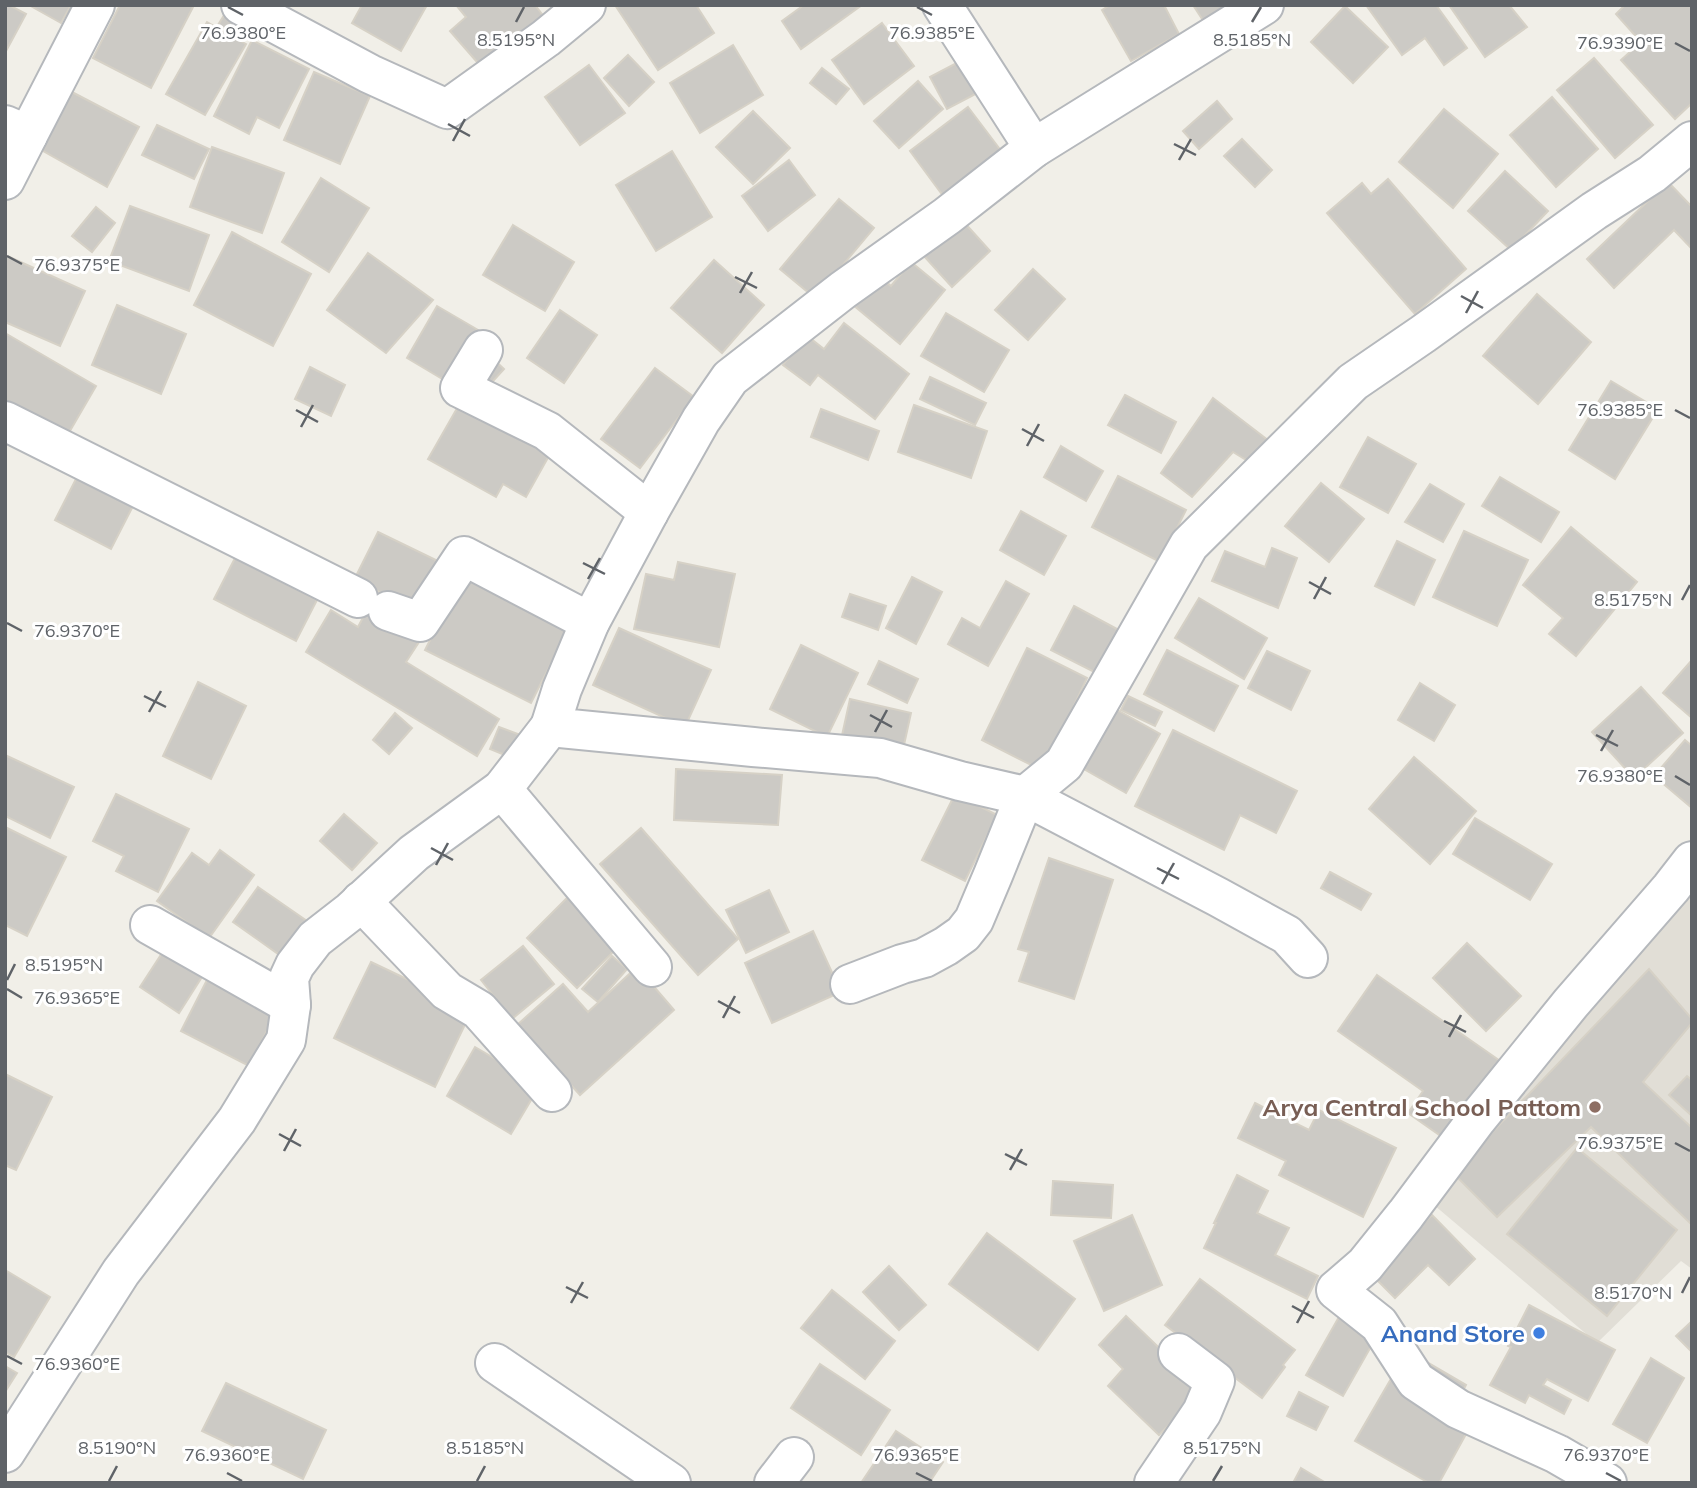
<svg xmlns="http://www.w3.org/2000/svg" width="1697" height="1488" font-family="Mulish,sans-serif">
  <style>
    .education { fill: #e1ded6 }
    .building { fill: #cccac5; stroke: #d6d1c6; stroke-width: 2 }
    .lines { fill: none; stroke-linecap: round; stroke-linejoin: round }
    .minor-casing { stroke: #b5b8bc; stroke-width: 42 }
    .minor { stroke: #fff; stroke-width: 38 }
    .ticks { fill: none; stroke: #5f6368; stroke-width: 2.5 }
    .education-dot { fill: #8d6e63; stroke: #fff; stroke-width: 2.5 }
    .shop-dot { fill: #3f7fe0; stroke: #fff; stroke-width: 2.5 }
    .labels { text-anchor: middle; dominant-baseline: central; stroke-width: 6; stroke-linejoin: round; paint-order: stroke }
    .education-label { font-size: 24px; font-weight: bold; fill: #785e54; stroke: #fff; text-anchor: end }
    .shop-label { font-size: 24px; font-weight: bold; fill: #366cbe; stroke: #fff; text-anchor: end }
    .ticks-label { font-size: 18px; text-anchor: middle; fill: #5f6368; stroke: #fff; stroke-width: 6; stroke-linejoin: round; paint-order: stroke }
  </style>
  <rect width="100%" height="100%" fill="#f1efe8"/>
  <!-- education -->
  <polygon class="education" points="1692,879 1692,1269 1681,1261 1597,1343 1421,1194"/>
  <!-- building -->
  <g class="building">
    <polygon points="5,5 9,5 26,14 5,53"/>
    <polygon points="29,5 71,5 61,23"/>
    <polygon points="120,5 190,5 193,7 151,88 93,58"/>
    <polygon points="362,5 427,5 401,51 352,23"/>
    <polygon points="456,5 535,5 545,18 484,70 450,31 466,17"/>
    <polygon points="615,5 696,5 714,33 658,70"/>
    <polygon points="804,5 862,5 801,49 782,21"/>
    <polygon points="1110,5 1164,5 1179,34 1131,61 1102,10"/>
    <polygon points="1193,5 1234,5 1208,28"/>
    <polygon points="1366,5 1436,5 1467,48 1444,65 1425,38 1402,55"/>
    <polygon points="1449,5 1509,5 1527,27 1485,57"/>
    <polygon points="1625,5 1692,5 1692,103 1675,119 1621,60 1641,42 1616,14"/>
    <polygon points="1345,6 1388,47 1353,83 1311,42"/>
    <polygon points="226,12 249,26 242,39 218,25"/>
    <polygon points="207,22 246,44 205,115 166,94"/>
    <polygon points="882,23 914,66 864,104 832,60"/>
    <polygon points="252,40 309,69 279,128 257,117 249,134 214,116"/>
    <polygon points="733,45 763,95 700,133 670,83"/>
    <polygon points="628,55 654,82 629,106 604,78"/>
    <polygon points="966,58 983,90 947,109 930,77"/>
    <polygon points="1594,58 1653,125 1615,158 1557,90"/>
    <polygon points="589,65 625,113 580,145 545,97"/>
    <polygon points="822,68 849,89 836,104 810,83"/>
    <polygon points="314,72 370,96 340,164 284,140"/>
    <polygon points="918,81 943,109 899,148 874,121"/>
    <polygon points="70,91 139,127 107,187 38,148"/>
    <polygon points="1552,97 1598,149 1556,187 1510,135"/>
    <polygon points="1217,101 1232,119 1199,149 1183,131"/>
    <polygon points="968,107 1002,152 944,197 910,151"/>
    <polygon points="1444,109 1498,154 1453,208 1399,162"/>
    <polygon points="753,111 790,148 753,184 716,147"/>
    <polygon points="157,125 209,149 194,179 142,155"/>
    <polygon points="1242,139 1272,170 1255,187 1224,156"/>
    <polygon points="212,147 284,173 262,233 190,207"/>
    <polygon points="672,151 712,217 656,251 616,185"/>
    <polygon points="789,160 815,195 768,231 742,196"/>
    <polygon points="1505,171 1548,211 1511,250 1468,211"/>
    <polygon points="321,178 369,208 329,272 282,242"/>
    <polygon points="1388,179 1466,269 1415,314 1327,213 1362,183 1371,194"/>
    <polygon points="1668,182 1692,207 1692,249 1674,230 1614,288 1587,259"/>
    <polygon points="839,199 874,228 815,298 780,269"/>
    <polygon points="130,206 209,235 189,291 109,261"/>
    <polygon points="96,207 115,223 92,252 72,236"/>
    <polygon points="962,220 990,251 952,287 924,256"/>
    <polygon points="513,225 574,262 545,311 483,275"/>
    <polygon points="232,232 311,274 273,346 194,305"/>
    <polygon points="368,253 433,300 386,353 327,310"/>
    <polygon points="5,255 85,291 60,346 5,322"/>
    <polygon points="714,260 764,305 722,353 671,308"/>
    <polygon points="911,262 945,290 900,344 852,304 877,274 891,286"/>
    <polygon points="1033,269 1065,299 1028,340 995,310"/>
    <polygon points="1537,294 1591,342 1538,404 1483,356"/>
    <polygon points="117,305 186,334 161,394 92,365"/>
    <polygon points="437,306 485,334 454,386 407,358"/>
    <polygon points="560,310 597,335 564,383 527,358"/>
    <polygon points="946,313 1009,350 984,392 921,356"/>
    <polygon points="844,323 909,374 875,419 818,375 810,385 783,365 806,335 824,349"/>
    <polygon points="5,333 96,386 63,443 5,409"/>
    <polygon points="490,356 504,369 482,393"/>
    <polygon points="310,367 345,385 331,416 295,399"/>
    <polygon points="655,368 694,397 640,468 601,439"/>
    <polygon points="930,377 986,403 975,425 920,399"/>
    <polygon points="1611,381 1658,409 1615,479 1569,450"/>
    <polygon points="1125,395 1176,422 1161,453 1108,425"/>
    <polygon points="464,396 554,447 526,497 503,484 496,497 428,459"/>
    <polygon points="1213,398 1269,441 1251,463 1233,452 1192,497 1161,473"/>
    <polygon points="914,405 987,431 971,478 898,452"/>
    <polygon points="821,409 879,431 868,460 811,437"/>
    <polygon points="1368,437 1416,464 1388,513 1340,487"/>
    <polygon points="1061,446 1103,471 1086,501 1044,477"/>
    <polygon points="78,475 134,504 111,549 55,520"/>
    <polygon points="1118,476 1186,510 1160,562 1092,527"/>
    <polygon points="1500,477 1559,512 1541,542 1482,506"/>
    <polygon points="1321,483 1364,519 1329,562 1285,526"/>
    <polygon points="1430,484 1464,504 1443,542 1405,522"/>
    <polygon points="1021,511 1066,536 1044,575 1000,550"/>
    <polygon points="1571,527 1637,582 1576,656 1549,634 1563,618 1523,585"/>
    <polygon points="1464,531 1528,560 1497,626 1433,597"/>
    <polygon points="378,532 442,563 419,611 354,580"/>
    <polygon points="1397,541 1435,560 1414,605 1375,586"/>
    <polygon points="1272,548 1297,558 1278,608 1212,581 1225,551 1265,567"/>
    <polygon points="235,558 317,600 296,641 214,599"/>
    <polygon points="678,562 735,574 719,647 634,629 646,574 674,580"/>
    <polygon points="466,569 572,622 531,703 425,650"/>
    <polygon points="912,577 942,592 916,644 886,628"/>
    <polygon points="1006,581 1029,594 988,666 948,644 962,618 980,628"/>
    <polygon points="850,594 886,606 878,630 842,617"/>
    <polygon points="1199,598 1267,638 1244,679 1175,638"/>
    <polygon points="1074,606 1130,636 1108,679 1051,650"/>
    <polygon points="331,610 358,627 367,610 419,642 406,662 499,719 477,756 306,652"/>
    <polygon points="619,628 711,670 685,727 593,685"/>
    <polygon points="801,645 858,673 827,737 770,709"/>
    <polygon points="1027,648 1087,678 1043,771 982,740"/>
    <polygon points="1167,650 1238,686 1214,731 1144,694"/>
    <polygon points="1267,651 1310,671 1291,710 1248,688"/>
    <polygon points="1692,660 1692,718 1663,693"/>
    <polygon points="879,661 918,679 907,703 868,684"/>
    <polygon points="198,682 246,706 211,779 163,756"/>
    <polygon points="1420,683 1455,705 1434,741 1398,720"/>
    <polygon points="1641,687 1683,733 1634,778 1592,732"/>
    <polygon points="1128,696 1162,712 1155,726 1121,710"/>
    <polygon points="850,699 911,713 902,754 841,740"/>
    <polygon points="1110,706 1160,734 1126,793 1077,765"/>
    <polygon points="395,713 412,728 389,754 373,740"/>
    <polygon points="499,727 526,737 517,760 490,749"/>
    <polygon points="1173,730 1297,791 1276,833 1240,815 1224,850 1135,806"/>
    <polygon points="1685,740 1692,746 1692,808 1654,776"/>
    <polygon points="5,755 74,787 50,838 5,816"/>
    <polygon points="1414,757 1476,811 1430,864 1369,809"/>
    <polygon points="676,769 782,775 778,825 674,820"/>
    <polygon points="116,794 189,829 158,892 116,871 124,856 93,841"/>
    <polygon points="955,794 997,815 965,881 922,860"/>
    <polygon points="344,814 377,843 352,870 320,841"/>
    <polygon points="1475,818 1552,864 1530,900 1453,854"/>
    <polygon points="5,827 66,857 27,936 5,925"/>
    <polygon points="641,828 738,939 698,975 600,864"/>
    <polygon points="220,850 254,875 209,938 157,901 192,853 209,865"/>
    <polygon points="1049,858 1113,880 1074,999 1019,981 1029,952 1018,949"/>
    <polygon points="1330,872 1371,894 1361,910 1321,888"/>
    <polygon points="258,887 307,921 281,956 233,922"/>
    <polygon points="769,890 789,932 746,953 726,910"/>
    <polygon points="569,896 619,946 577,988 527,938"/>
    <polygon points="813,931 841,992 772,1023 745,963"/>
    <polygon points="1467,943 1521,996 1486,1031 1433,978"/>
    <polygon points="168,944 207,969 179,1013 140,987"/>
    <polygon points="523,946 554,984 512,1019 481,980"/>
    <polygon points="612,956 627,969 598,1002 582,989"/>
    <polygon points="371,962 472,1010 435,1087 334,1038"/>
    <polygon points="637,967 674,1010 580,1095 517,1025 563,984 588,1012"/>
    <polygon points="1649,969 1692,1019 1692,1023 1643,1082 1692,1128 1692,1225 1591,1127 1497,1217 1453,1173"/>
    <polygon points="210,974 278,1009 249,1066 181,1031"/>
    <polygon points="1377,975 1503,1063 1448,1141 1408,1113 1423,1091 1338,1031"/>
    <polygon points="475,1047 540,1085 511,1134 447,1096"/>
    <polygon points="5,1074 52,1097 16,1170 5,1165"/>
    <polygon points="1687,1076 1692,1080 1692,1116 1669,1095"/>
    <polygon points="1255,1103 1309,1130 1319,1110 1396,1148 1363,1217 1279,1175 1286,1161 1238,1138"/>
    <polygon points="1577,1148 1677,1230 1607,1316 1507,1234"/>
    <polygon points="1237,1175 1268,1191 1257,1213 1289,1228 1275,1255 1318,1276 1307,1299 1204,1248 1216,1223 1214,1223"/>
    <polygon points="1053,1181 1113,1185 1111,1218 1051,1215"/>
    <polygon points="1132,1215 1162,1285 1104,1311 1074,1241"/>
    <polygon points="1432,1215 1475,1259 1449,1285 1428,1265 1395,1298 1371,1274"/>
    <polygon points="987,1233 1075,1299 1038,1350 949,1284"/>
    <polygon points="889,1266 926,1305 899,1330 863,1292"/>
    <polygon points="5,1270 50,1297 14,1357 5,1352"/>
    <polygon points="1200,1279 1295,1350 1283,1365 1285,1367 1262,1398 1165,1325"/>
    <polygon points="832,1290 895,1341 865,1379 801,1328"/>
    <polygon points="1529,1305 1615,1350 1588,1401 1547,1379 1543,1385 1571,1400 1564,1414 1529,1395 1525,1403 1490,1385 1511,1347 1508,1346"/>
    <polygon points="1340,1315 1377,1336 1343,1396 1306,1375"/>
    <polygon points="1126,1316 1203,1390 1159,1435 1108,1386 1123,1369 1099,1345"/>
    <polygon points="1692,1321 1692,1352 1676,1336"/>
    <polygon points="1651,1358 1684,1378 1647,1443 1613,1424"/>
    <polygon points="1427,1362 1466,1385 1457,1402 1417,1379"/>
    <polygon points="820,1364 890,1410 861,1455 791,1408"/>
    <polygon points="5,1366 17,1373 5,1392"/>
    <polygon points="1395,1372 1471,1425 1439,1483 1429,1483 1355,1441"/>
    <polygon points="226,1383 326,1430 303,1479 202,1431"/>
    <polygon points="1299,1392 1328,1407 1316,1430 1287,1416"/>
    <polygon points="896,1431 943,1462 929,1483 861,1483"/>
    <polygon points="1301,1468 1326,1483 1293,1483"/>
  </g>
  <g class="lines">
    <defs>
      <g id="minor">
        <polyline points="241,5 370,74 447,109 546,38 586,5"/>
        <polyline points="942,5 1034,148"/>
        <polyline points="1264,5 1034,148 947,216 843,290 730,378 701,420 649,512 590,622 562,689 550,727 753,747 880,758 960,781 1025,796 1218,897 1287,935 1308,958"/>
        <polyline points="5,125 28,135 5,180"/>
        <polyline points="28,135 95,5"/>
        <polyline points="483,350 460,388 547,431 649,512"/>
        <polyline points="5,421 358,598"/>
        <polyline points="388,611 420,622 464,556 590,622"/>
        <polyline points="502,789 652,967"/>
        <polyline points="361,901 447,991 479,1010 552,1092"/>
        <polyline points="150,925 291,1005"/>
        <polyline points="850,984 902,964 924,958 946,946 963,934 974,920 993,875 1025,796 1064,764 1189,545 1353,382 1423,334 1594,211 1652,174 1692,141"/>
        <polyline points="495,1363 671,1483"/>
        <polyline points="5,1453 121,1272 237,1120 286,1040 291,1005 289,978 295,965 315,939 351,911 414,853 502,789 550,727"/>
        <polyline points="774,1483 794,1457"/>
        <polyline points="1154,1483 1202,1412 1215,1381 1178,1353"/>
        <polyline points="1607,1483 1557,1454 1458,1409 1416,1381 1379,1324 1336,1290 1365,1265 1406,1214 1477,1119 1571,1003 1671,888 1692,861"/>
      </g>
    </defs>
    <!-- minor casing -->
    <use href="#minor" class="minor-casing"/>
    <!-- minor -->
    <use href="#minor" class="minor"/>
  </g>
  <!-- ticks -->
  <path class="ticks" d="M228 7 243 15M917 7 932 15M516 22 524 7M1252 22 1261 7M1675 43 1690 51M448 124 470 136M453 141 465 119M1174 144 1196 155M1179 160 1191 139M7 256 22 264M735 277 757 288M740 293 752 272M1461 296 1483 308M1466 313 1478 291M296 410 318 422M1675 410 1690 418M301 427 313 405M1022 429 1044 441M1027 446 1039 424M583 563 605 574M588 579 600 558M1309 582 1331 594M1314 599 1326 577M1682 600 1690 585M7 623 22 631M144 696 166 707M149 712 161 691M870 715 892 727M875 732 887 710M1596 735 1618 746M1601 751 1613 730M1675 776 1690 785M431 848 453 860M436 865 448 843M1157 868 1179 879M1162 884 1174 863M7 980 15 964M7 989 22 998M718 1001 740 1013M723 1018 735 996M1444 1021 1466 1032M1449 1037 1461 1015M279 1134 301 1146M1675 1143 1690 1151M284 1151 296 1129M1005 1154 1027 1165M1010 1170 1022 1149M566 1287 588 1298M1682 1293 1690 1277M571 1303 583 1282M1292 1306 1314 1318M1297 1323 1309 1301M7 1356 22 1364M227 1473 242 1481M916 1473 932 1481M1606 1473 1621 1481M109 1481 117 1466M477 1481 485 1466M1213 1481 1222 1466"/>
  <!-- markers -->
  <circle class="education-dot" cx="1595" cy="1107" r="7"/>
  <circle class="shop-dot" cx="1539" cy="1333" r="7"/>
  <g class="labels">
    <!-- education labels -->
    <g class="education-label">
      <text x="1581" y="1107">Arya Central School Pattom</text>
    </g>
    <!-- shop labels -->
    <g class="shop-label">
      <text x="1525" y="1333">Anand Store</text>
    </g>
  </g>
  <g class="ticks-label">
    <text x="243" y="39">76.9380°E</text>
    <text x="932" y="39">76.9385°E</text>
    <text x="516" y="46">8.5195°N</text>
    <text x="1252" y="46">8.5185°N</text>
    <text x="1620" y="49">76.9390°E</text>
    <text x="77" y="271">76.9375°E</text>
    <text x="1620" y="416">76.9385°E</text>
    <text x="1633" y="606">8.5175°N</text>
    <text x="77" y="637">76.9370°E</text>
    <text x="1620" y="782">76.9380°E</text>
    <text x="64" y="971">8.5195°N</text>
    <text x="77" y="1004">76.9365°E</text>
    <text x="1620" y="1149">76.9375°E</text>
    <text x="1633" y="1299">8.5170°N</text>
    <text x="77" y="1370">76.9360°E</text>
    <text x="117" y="1454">8.5190°N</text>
    <text x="485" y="1454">8.5185°N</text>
    <text x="1222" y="1454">8.5175°N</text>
    <text x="227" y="1461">76.9360°E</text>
    <text x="916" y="1461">76.9365°E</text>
    <text x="1606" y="1461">76.9370°E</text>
  </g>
  <!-- border -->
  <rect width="1697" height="1488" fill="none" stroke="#5f6368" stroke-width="14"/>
</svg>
